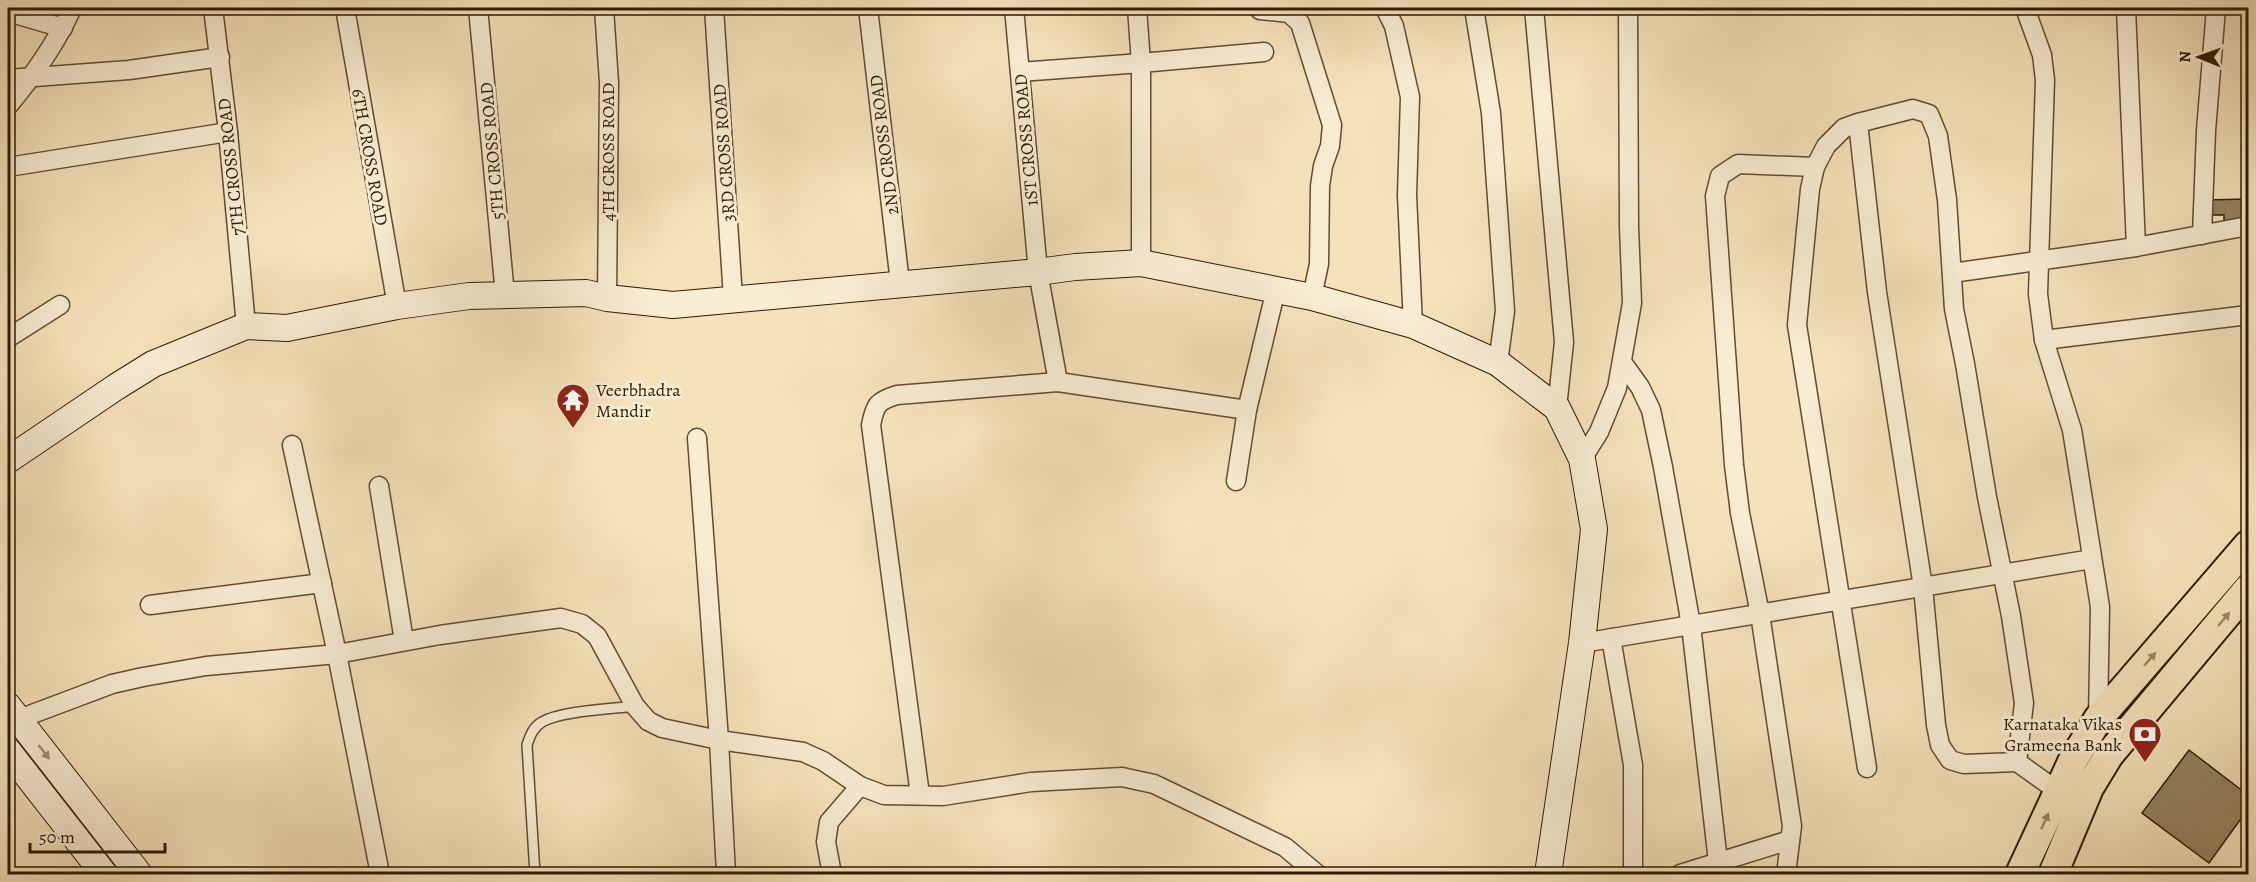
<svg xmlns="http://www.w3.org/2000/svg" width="2256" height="882" font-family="Alegreya,serif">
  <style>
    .building { fill: #958261; stroke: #2e1b00; stroke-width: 1.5 }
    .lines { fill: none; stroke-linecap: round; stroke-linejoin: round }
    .lane-casing { stroke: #604d2f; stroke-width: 12 }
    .street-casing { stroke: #604d2f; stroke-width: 21 }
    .secondary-casing { stroke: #2e1b00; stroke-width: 28 }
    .primary-casing { stroke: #2e1b00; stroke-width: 32 }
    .lane { stroke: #f8ecd3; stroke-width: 9 }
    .street { stroke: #f8ecd3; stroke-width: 18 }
    .secondary { stroke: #f8ecd3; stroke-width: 26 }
    .primary { stroke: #f5e2bb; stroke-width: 28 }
    .oneway { fill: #9b8867 }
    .oneway2 { fill: #9d8e74 }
    .labels { text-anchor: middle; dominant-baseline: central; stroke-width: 6; stroke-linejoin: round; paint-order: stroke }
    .street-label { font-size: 18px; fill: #2e1b00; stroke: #f8ecd3 }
    .poi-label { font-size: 18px; fill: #2e1b00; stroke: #f8ecd3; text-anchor: start }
  </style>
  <rect width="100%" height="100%" fill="#f5e2bb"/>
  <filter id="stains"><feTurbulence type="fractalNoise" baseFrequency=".00333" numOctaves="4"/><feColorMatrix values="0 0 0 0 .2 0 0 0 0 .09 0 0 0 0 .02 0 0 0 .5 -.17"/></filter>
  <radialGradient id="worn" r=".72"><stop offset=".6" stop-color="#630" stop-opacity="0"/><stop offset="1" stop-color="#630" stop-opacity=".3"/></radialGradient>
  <!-- building -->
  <g class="building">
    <polygon points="2248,199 2248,220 2224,221 2224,215 2207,215 2206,200"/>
    <polygon points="2189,750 2248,795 2248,809 2209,863 2142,813"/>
  </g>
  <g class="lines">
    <defs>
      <path id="lane" d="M535 874 527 745C530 736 533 727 542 722 560 711 612 709 635 706"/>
      <g id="street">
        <polyline points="213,8 228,132 246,326"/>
        <polyline points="345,8 397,306"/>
        <polyline points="478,8 505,295"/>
        <polyline points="604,8 609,83 607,298"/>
        <polyline points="714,8 733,298"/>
        <polyline points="868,8 900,283"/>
        <polyline points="1014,8 1038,272 1058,382"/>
        <polyline points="1137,8 1141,63 1264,52"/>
        <polyline points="1258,8 1260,10 1289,13 1300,23 1332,125 1330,146 1323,166 1320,186 1319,264 1312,297"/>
        <polyline points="1385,8 1394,26 1410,97 1407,195 1413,325"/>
        <polyline points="1474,8 1491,113 1505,311 1498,363"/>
        <polyline points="1534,8 1564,342 1557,408"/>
        <polyline points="2025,8 2042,55 2045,80 2038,294 2044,340 2072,430 2100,607 2098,719"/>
        <polyline points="2126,8 2136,247"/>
        <polyline points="8,12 63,28"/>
        <polyline points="1020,72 1141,63 1141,263"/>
        <polyline points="8,79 129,70 220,57"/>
        <path d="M8 106C33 76 56 44 72 8"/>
        <polyline points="1858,123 1844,128 1826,146 1815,167 1810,189 1797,325 1867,768"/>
        <polyline points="8,167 228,132"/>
        <polyline points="2202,235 2206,131 2216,8"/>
        <polyline points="1952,273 2136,247 2248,226"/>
        <polyline points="8,338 60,305"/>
        <polyline points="2044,340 2248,315"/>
        <polyline points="1622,362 1640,387 1651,410 1663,467 1691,625 1718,862"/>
        <polyline points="697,438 719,740 726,874"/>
        <polyline points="292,445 337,654 380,874"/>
        <polyline points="1582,459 1599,432 1617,388 1632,303 1629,227 1628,8"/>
        <polyline points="1236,481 1247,410 1276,289"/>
        <polyline points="379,486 404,641"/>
        <polyline points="150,605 322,583"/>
        <polyline points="1611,638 1633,765 1633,874"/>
        <polyline points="1582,643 2092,559"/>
        <polyline points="19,719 112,684 143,677 206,666 337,654 440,635 561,618 582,624 597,636 635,706 648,721 662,728 719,740 803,752 823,761 860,786 884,795 943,796 1031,782 1122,777 1154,784 1285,847 1317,874"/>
        <polyline points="2017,762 2024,703 2011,616 1987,497 1965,364 1954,309 1947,200 1938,136 1929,114 1913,109 1858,123 1877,292 1923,587 1936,725 1940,745 1950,760 1964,764 2017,762 2059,792"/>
        <path d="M920 795 871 425C875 405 877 401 897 395L1058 382 1247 410"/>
        <polyline points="832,874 826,842 829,822 860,786"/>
        <polyline points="1680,874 1790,840"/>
        <polyline points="1786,874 1792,826 1760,614 1740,513 1734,465 1715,196 1720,176 1738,164 1815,167"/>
      </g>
      <g id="secondary">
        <polyline points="8,460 116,387 153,364 246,326 287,328 397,306 469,296 586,293 607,298 673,305 1038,272 1075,267 1141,263 1312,297 1413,325 1498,363 1557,408 1582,459 1594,529 1582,643 1548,874"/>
        <polyline points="8,706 139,874"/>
        <polyline points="8,751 104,874"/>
      </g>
      <g id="primary">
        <polyline points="2020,874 2073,760 2098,719 2248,545"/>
        <polyline points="2053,874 2089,788 2109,755 2248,589"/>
      </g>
    </defs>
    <!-- lane casing -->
    <use href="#lane" class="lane-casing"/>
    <!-- street casing -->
    <use href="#street" class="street-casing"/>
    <!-- secondary casing -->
    <use href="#secondary" class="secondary-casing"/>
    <!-- primary casing -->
    <use href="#primary" class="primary-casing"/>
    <!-- lane -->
    <use href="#lane" class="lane"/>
    <!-- street -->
    <use href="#street" class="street"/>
    <!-- secondary -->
    <use href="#secondary" class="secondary"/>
    <!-- primary -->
    <use href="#primary" class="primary"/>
  </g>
  <!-- one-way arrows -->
  <defs><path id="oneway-solid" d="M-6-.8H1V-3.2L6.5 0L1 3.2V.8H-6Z" transform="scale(1.5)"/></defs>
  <g class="oneway">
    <use href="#oneway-solid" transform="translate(2224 619) rotate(-50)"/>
    <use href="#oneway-solid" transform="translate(2150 659) rotate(-49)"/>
    <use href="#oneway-solid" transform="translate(2045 821) rotate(-65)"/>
  </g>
  <use class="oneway2" href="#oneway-solid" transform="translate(44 752) rotate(52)"/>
  <!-- icons -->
  <defs>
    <symbol id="temple-pin" viewBox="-11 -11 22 30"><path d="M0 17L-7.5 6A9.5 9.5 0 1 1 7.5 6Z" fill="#8f2418" stroke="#f8ecd3"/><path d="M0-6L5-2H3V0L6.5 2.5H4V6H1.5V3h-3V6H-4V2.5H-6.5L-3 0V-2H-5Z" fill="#fff"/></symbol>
    <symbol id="bank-pin" viewBox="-11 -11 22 30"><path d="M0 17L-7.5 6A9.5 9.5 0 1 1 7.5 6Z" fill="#8f2418" stroke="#f8ecd3"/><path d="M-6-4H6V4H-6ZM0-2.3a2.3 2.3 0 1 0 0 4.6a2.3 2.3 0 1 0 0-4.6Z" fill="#fff"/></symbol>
  </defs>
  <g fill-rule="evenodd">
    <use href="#temple-pin" x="554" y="381" width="38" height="52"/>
    <use href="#bank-pin" x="2126" y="715" width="38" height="52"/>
  </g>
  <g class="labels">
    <!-- street labels -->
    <g class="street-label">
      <text transform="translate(1026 140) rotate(-95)">1ST CROSS ROAD</text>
      <text transform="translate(884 145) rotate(-97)">2ND CROSS ROAD</text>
      <text transform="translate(492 151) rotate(-95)">5TH CROSS ROAD</text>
      <text transform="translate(608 152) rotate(-90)">4TH CROSS ROAD</text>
      <text transform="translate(724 153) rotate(-94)">3RD CROSS ROAD</text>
      <text transform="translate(370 157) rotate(80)">6TH CROSS ROAD</text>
      <text transform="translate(231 167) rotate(-96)">7TH CROSS ROAD</text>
    </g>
    <!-- poi labels -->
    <g class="poi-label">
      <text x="596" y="390">Veerbhadra<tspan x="596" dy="21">Mandir</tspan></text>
      <text x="2122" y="724" text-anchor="end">Karnataka Vikas<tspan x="2122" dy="21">Grameena Bank</tspan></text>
    </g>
  </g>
  <!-- margin -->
  <rect width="2256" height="882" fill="none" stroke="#f5e2bb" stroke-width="30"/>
  <rect x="9" y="9" width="2238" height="864" fill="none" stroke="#2e1b00" stroke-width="3"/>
  <rect x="15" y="15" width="2226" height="852" fill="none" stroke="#2e1b00" stroke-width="1.5"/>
  <!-- north arrow -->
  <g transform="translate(2199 57) rotate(271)" stroke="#f8ecd3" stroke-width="4.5" paint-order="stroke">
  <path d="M0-4.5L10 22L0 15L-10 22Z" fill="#2e1b00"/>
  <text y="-9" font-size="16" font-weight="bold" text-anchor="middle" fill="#2e1b00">N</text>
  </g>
  <!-- scale -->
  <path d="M30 843v9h135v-9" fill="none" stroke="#2e1b00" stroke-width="3"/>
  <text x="39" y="843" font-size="18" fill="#2e1b00" stroke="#f8ecd3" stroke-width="4.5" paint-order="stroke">50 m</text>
  <rect width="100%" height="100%" filter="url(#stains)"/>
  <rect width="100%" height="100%" fill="url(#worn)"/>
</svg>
